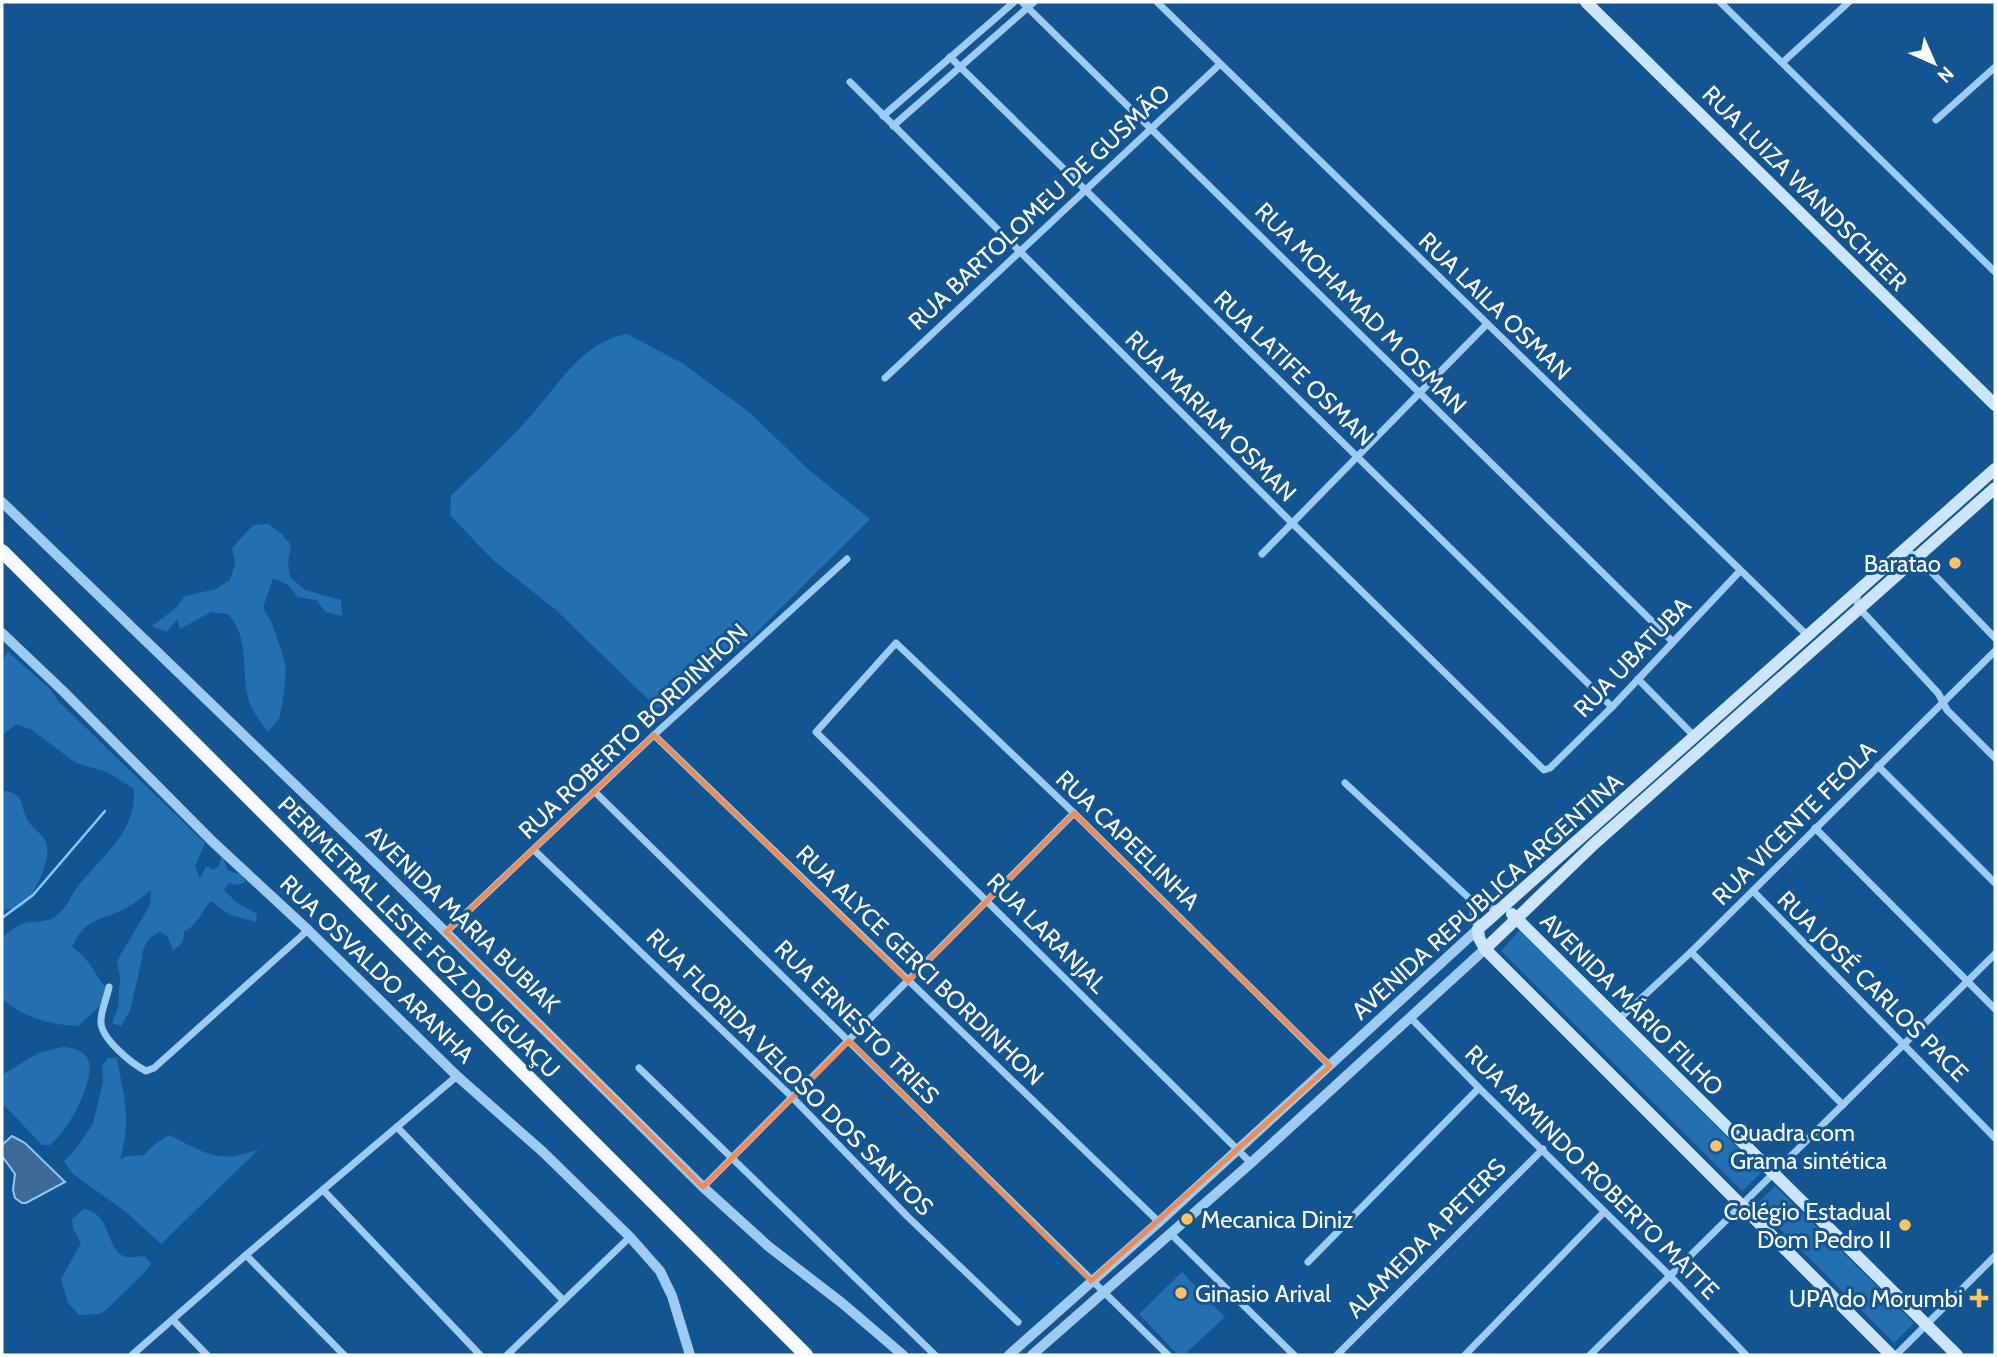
<svg xmlns="http://www.w3.org/2000/svg" width="1997" height="1357" font-family="Cabin,sans-serif">
  <style>
    .green { fill: #246faf }
    .water { fill: #3b6b96; stroke: #90c8f5; stroke-width: 2 }
    .lines { fill: none; stroke-linecap: round; stroke-linejoin: round }
    .stream { stroke: #90c8f5; stroke-width: 2.5 }
    .minor { stroke: #9ecbf2; stroke-width: 7 }
    .tertiary { stroke: #9ecbf2; stroke-width: 10 }
    .secondary { stroke: #cce5fc; stroke-width: 12 }
    .trunk { stroke: #f4f9ff; stroke-width: 14 }
    .marked { fill: none; stroke: #ef8b55; stroke-width: 5; stroke-linejoin: round }
    .poi-dot { fill: #ffc25e; stroke: #125590; stroke-width: 2.5 }
    .labels { text-anchor: middle; dominant-baseline: central; stroke-width: 6; stroke-linejoin: round; paint-order: stroke }
    .street-label { font-size: 24px; fill: #fff; stroke: #125590 }
    .poi-label { font-size: 24px; fill: #fff; stroke: #125590; text-anchor: end }
  </style>
  <rect width="100%" height="100%" fill="#125590"/>
  <!-- green -->
  <g class="green">
    <path d="M627 334 682 363 749 412 809 470 870 519 751 638 719 662 676 704 657 708 556 610 493 560 450 515 451 496C479 468 509 441 535 411 562 380 583 342 627 334Z"/>
    <path d="M268 524 281 533 291 545 288 562 290 577 305 590 341 600 342 616 326 612 316 600 298 597 288 585 273 578 263 608 271 621 282 652 286 669 283 701 279 719 268 732C262 723 254 714 250 704 239 673 252 641 228 614L211 612 180 629 177 619 167 632 152 626 176 608 185 596 216 589 230 580 235 564 232 548 253 525Z"/>
    <path d="M8 652 50 689 58 701 205 843 195 866 200 879 206 866 213 870 219 866 221 858 224 859 227 870 242 875 246 882 238 885 229 883 224 890 236 902 257 914 256 922 230 915 211 901C201 911 198 926 184 931 184 941 182 945 173 950L167 936 160 932C148 937 142 946 142 959L130 1011 121 1026 112 1023 118 1008 120 977 117 961 150 905 151 890C142 897 134 904 124 909 98 922 86 917 72 947 91 961 93 971 106 988L102 1004 78 1026C50 1025 23 1017 2 999V938C10 931 19 923 30 922 41 921 47 922 56 916 67 908 71 895 79 885 104 853 136 833 134 789L107 772 76 763 32 730 16 724 2 736V661Z"/>
    <path d="M2 791C26 792 20 808 28 821 34 830 46 836 47 847 50 865 33 895 22 907L5 910 2 916Z"/>
    <polygon points="1520,930 1762,1172 1742,1191 1501,951"/>
    <path d="M62 1047C72 1047 86 1051 89 1062 94 1084 67 1132 50 1145H42L2 1103V1075L38 1053Z"/>
    <path d="M108 1058H117C124 1099 132 1117 120 1159L128 1156 144 1155 155 1144 169 1135C206 1153 218 1165 259 1149L161 1244 126 1212 73 1174 64 1161 75 1150 93 1124 103 1082 102 1066Z"/>
    <polygon points="1775,1186 1914,1323 1894,1343 1756,1205"/>
    <path d="M84 1209C113 1213 105 1254 127 1257 132 1258 139 1256 144 1256L151 1263 147 1270 105 1311 98 1314 79 1315 68 1303 61 1279 81 1243 73 1228 72 1219Z"/>
    <polygon points="1182,1272 1225,1317 1184,1355 1178,1355 1139,1314"/>
  </g>
  <!-- water -->
  <polygon class="water" points="12,1136 25,1143 65,1182 26,1203 22,1203 15,1198 13,1190 15,1174 2,1156 2,1145"/>
  <g class="lines">
    <!-- stream -->
    <polyline class="stream" points="2,918 33,895 105,811"/>
    <!-- minor -->
    <g class="minor">
      <polyline points="1022,2 1673,642"/>
      <polyline points="1157,2 1808,636"/>
      <polyline points="1720,2 1995,272"/>
      <polyline points="950,57 1612,707"/>
      <polyline points="1783,62 1849,2"/>
      <polyline points="850,82 1292,523 1544,770 1550,768 1612,707 1740,571"/>
      <polyline points="883,116 1014,2"/>
      <polyline points="1936,120 1995,67"/>
      <polyline points="893,126 1034,2"/>
      <polyline points="885,378 1219,65"/>
      <polyline points="1902,553 1910,553 1917,557 1995,638"/>
      <polyline points="1262,554 1486,325"/>
      <polyline points="1857,592 1857,603 1860,609 1938,693 1947,710 1995,758"/>
      <polyline points="1638,679 1695,737"/>
      <polyline points="654,735 1159,1222"/>
      <polyline points="1878,766 1995,883"/>
      <polyline points="1345,783 1469,898 1499,910"/>
      <polyline points="595,792 1168,1355"/>
      <polyline points="1815,828 1995,1009"/>
      <polyline points="534,850 792,1097 907,1216 1018,1322"/>
      <polyline points="1753,891 1995,1138"/>
      <polyline points="1469,898 1478,929"/>
      <polyline points="446,932 654,735 847,559"/>
      <polyline points="1691,952 1843,1105"/>
      <path d="M109 987C107 998 101 1010 101 1021 100 1038 132 1064 146 1071L154 1068 308 930"/>
      <polyline points="1410,1017 1479,1088 1670,1276 1746,1355"/>
      <polyline points="1618,1020 1691,952 1995,651"/>
      <polyline points="639,1068 935,1355"/>
      <polyline points="397,1127 563,1300"/>
      <polyline points="1251,1163 816,732 896,643 1074,813 1330,1066"/>
      <polyline points="703,1187 1074,813"/>
      <polyline points="323,1190 480,1355"/>
      <polyline points="1171,1234 1294,1355"/>
      <polyline points="246,1255 344,1355"/>
      <polyline points="1308,1262 1479,1088"/>
      <polyline points="173,1320 207,1355"/>
      <polyline points="132,1355 246,1255 457,1076"/>
      <polyline points="507,1355 630,1237"/>
      <polyline points="1337,1355 1543,1149"/>
      <polyline points="1465,1355 1604,1212"/>
      <polyline points="1590,1355 1995,954"/>
      <polyline points="1896,1355 1995,1256"/>
    </g>
    <!-- tertiary -->
    <g class="tertiary">
      <polyline points="2,502 379,866 703,1187 768,1246 842,1303 903,1355"/>
      <polyline points="2,633 63,691 213,842 308,930 457,1076 543,1152 630,1237 660,1271 672,1296 690,1355"/>
      <polyline points="1009,1355 1159,1222 1478,929"/>
      <polyline points="1032,1355 1251,1163 1485,949"/>
    </g>
    <!-- secondary -->
    <g class="secondary">
      <polyline points="1586,2 1995,405"/>
      <polyline points="1512,914 1957,1355"/>
      <polyline points="1485,949 1594,844 1995,488"/>
      <polyline points="1891,1355 1485,949 1479,938 1478,929 1995,469"/>
    </g>
    <!-- trunk -->
    <polyline class="trunk" points="2,551 806,1355"/>
  </g>
  <!-- marked area -->
  <path class="marked" d="M654 735 908 981 1074 813 1330 1066 1091 1281 849 1041 703 1187 446 932Z"/>
  <!-- markers -->
  <g class="poi-dot">
    <circle cx="1955" cy="563" r="7"/>
    <circle cx="1716" cy="1146" r="7"/>
    <circle cx="1187" cy="1219" r="7"/>
    <circle cx="1905" cy="1225" r="7"/>
    <circle cx="1181" cy="1293" r="7"/>
    <path d="M1975.5 1287.5h7v7h7v7h-7v7h-7v-7h-7v-7h7z"/>
  </g>
  <g class="labels">
    <!-- street labels -->
    <g class="street-label">
      <text transform="translate(1805 188) rotate(45)">RUA LUIZA WANDSCHEER</text>
      <text transform="translate(1039 207) rotate(-43)">RUA BARTOLOMEU DE GUSMÃO</text>
      <text transform="translate(1495 306) rotate(44)">RUA LAILA OSMAN</text>
      <text transform="translate(1361 308) rotate(45)">RUA MOHAMAD M OSMAN</text>
      <text transform="translate(1294 368) rotate(44)">RUA LATIFE OSMAN</text>
      <text transform="translate(1211 416) rotate(45)">RUA MARIAM OSMAN</text>
      <text transform="translate(1632 657) rotate(-46)">RUA UBATUBA</text>
      <text transform="translate(633 731) rotate(-43)">RUA ROBERTO BORDINHON</text>
      <text transform="translate(1794 823) rotate(-45)">RUA VICENTE FEOLA</text>
      <text transform="translate(1128 840) rotate(44)">RUA CAPEELINHA</text>
      <text transform="translate(1487 896) rotate(-42)">AVENIDA REPUBLICA ARGENTINA</text>
      <text transform="translate(463 919) rotate(44)">AVENIDA MARIA BUBIAK</text>
      <text transform="translate(1047 933) rotate(45)">RUA LARANJAL</text>
      <text transform="translate(419 937) rotate(45)">PERIMETRAL LESTE FOZ DO IGUAÇU</text>
      <text transform="translate(920 965) rotate(44)">RUA ALYCE GERCI BORDINHON</text>
      <text transform="translate(377 969) rotate(44)">RUA OSVALDO ARANHA</text>
      <text transform="translate(1873 986) rotate(45)">RUA JOSÉ CARLOS PACE</text>
      <text transform="translate(1632 1004) rotate(45)">AVENIDA MÁRIO FILHO</text>
      <text transform="translate(857 1022) rotate(45)">RUA ERNESTO TRIES</text>
      <text transform="translate(790 1072) rotate(45)">RUA FLORIDA VELOSO DOS SANTOS</text>
      <text transform="translate(1592 1172) rotate(45)">RUA ARMINDO ROBERTO MATTE</text>
      <text transform="translate(1426 1238) rotate(-45)">ALAMEDA A PETERS</text>
    </g>
    <!-- poi labels -->
    <g class="poi-label">
      <text x="1941" y="563">Baratao</text>
      <text x="1730" y="1132" text-anchor="start">Quadra com<tspan x="1730" dy="28">Grama sintética</tspan></text>
      <text x="1891" y="1211">Colégio Estadual<tspan x="1891" dy="28">Dom Pedro II</tspan></text>
      <text x="1201" y="1219" text-anchor="start">Mecanica Diniz</text>
      <text x="1195" y="1293" text-anchor="start">Ginasio Arival</text>
      <text x="1963" y="1298">UPA do Morumbi</text>
    </g>
  </g>
  <!-- border -->
  <rect width="1997" height="1357" fill="none" stroke="#ffffff" stroke-width="7"/>
  <!-- north arrow -->
  <g transform="translate(1934 63) rotate(135)" stroke="#125590" stroke-width="5" paint-order="stroke">
  <path d="M0-5L12 26L0 18L-12 26Z" fill="#ffffff"/>
  <text y="-10" font-size="19" font-weight="bold" text-anchor="middle" fill="#ffffff">N</text>
  </g>
</svg>
